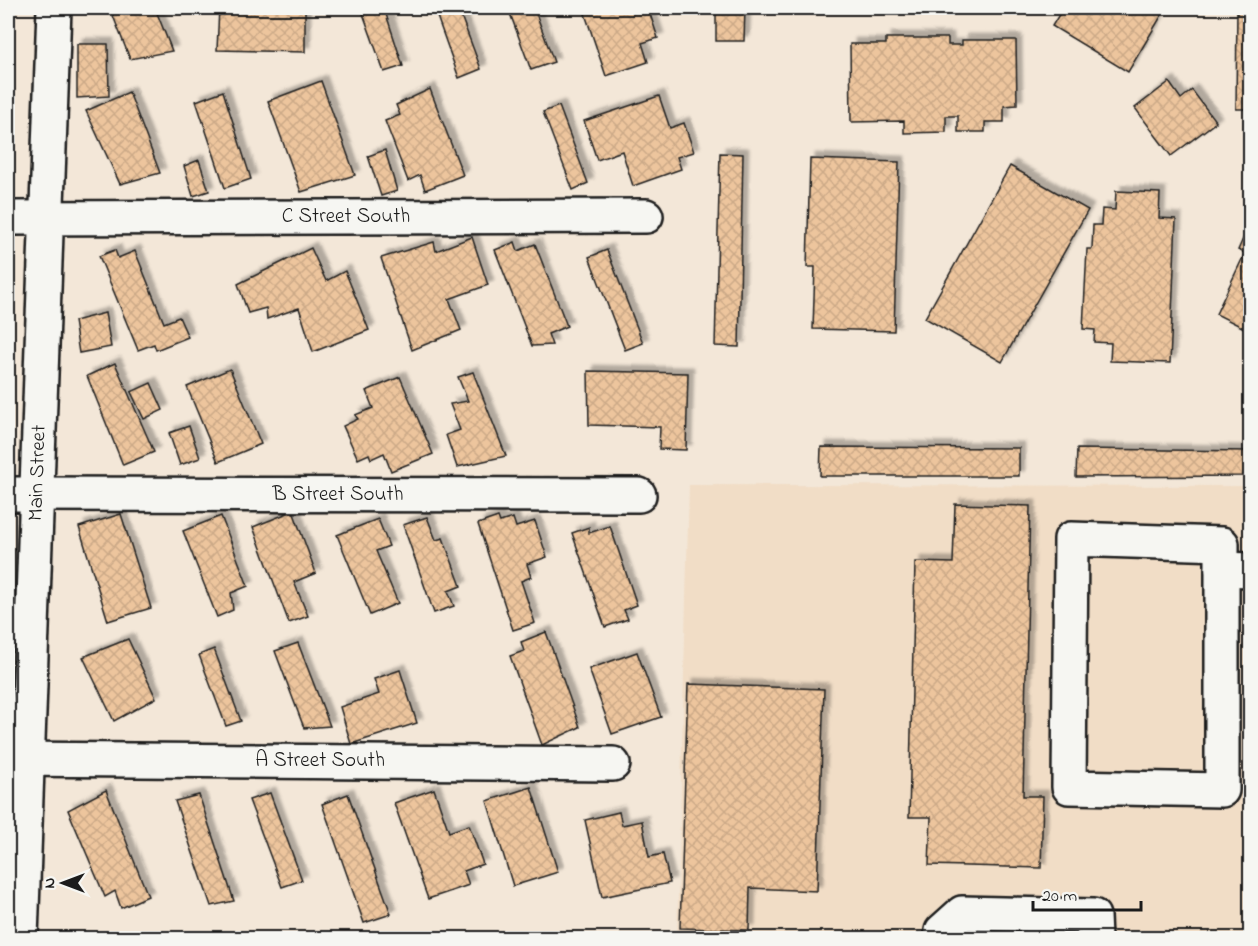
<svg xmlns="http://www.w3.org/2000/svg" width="1258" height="946" font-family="'Indie Flower',sans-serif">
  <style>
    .built { fill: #f1ddc6 }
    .building { fill: url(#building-cross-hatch); stroke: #1c1c1c; stroke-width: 1.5; filter: url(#shadow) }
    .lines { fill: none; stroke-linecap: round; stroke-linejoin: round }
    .minor-casing { stroke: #1c1c1c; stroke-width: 38 }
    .minor { stroke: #f6f6f2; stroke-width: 33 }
    .labels { text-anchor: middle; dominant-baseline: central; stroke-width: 4.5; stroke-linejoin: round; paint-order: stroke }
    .street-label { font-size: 21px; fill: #1c1c1c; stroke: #f6f6f2 }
  </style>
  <defs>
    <pattern id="building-cross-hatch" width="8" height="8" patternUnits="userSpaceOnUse" patternTransform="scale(1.5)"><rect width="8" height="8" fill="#edc59d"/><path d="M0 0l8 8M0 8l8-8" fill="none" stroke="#cba987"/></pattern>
    <filter id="shadow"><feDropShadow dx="5.5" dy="-5.5" stdDeviation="1.5" flood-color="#0004"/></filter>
  </defs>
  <rect width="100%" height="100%" fill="#f3e7d8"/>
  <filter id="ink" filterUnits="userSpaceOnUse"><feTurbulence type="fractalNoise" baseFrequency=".0167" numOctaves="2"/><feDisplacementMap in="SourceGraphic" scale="12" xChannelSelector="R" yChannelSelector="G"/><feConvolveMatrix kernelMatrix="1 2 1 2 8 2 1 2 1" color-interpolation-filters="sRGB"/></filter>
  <g filter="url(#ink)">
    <!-- built -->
    <polygon class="built" points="689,485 1250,486 1250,935 977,938 677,937"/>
    <!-- building -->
    <g class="building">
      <polygon points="110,8 155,8 172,51 130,59"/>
      <polygon points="219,8 305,8 305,52 217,50"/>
      <polygon points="361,8 384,8 403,66 384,72"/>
      <polygon points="434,8 458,8 481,69 459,78"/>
      <polygon points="508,8 534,8 554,62 531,70"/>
      <polygon points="583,8 648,8 658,38 642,43 648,62 606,76"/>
      <polygon points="716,8 745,8 744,41 716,41"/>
      <polygon points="1063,8 1166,8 1128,72 1052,26"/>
      <polygon points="1237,8 1250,8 1250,109 1236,109"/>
      <polygon points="886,38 948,38 948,45 962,45 962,40 1016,40 1017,105 1004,106 1004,122 985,122 985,132 958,132 958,116 946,116 946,132 904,133 904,121 851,122 850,44 886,44"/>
      <polygon points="77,44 108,44 109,96 77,98"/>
      <polygon points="321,81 355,175 301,192 268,101"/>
      <polygon points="1169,82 1181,99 1192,90 1216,122 1171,156 1135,108"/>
      <polygon points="430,89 463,175 425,190 420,175 408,181 385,121 400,115 396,105"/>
      <polygon points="223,91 251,179 225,188 196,101"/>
      <polygon points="129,92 160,173 120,184 86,111"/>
      <polygon points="659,96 670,128 684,123 694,152 677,157 681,169 633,186 622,151 597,160 584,121"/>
      <polygon points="559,106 588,183 573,190 543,112"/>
      <polygon points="385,150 397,191 381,196 368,156"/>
      <polygon points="720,153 743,154 739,347 715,346"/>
      <polygon points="810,159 899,162 894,331 813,329 815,267 807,267"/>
      <polygon points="199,160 209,191 193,196 184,166"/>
      <polygon points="1010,166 1088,210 1002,362 925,318"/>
      <polygon points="1116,191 1160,193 1159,218 1176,219 1170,363 1110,361 1111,343 1094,342 1095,330 1083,329 1087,249 1092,249 1093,225 1101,225 1102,209 1115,210"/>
      <polygon points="1250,223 1250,331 1216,314 1245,253 1238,250"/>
      <polygon points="472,237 488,285 449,299 461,330 412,350 381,258 434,242 436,251"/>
      <polygon points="515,242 518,251 535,244 567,326 548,334 552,345 532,346 495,250"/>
      <polygon points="311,248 326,281 345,271 369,330 313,352 299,308 267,319 266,308 248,313 238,284"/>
      <polygon points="115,250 118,258 135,251 164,323 179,317 188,337 156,350 154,344 138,350 99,256"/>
      <polygon points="607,250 643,343 625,350 589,257"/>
      <polygon points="105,313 111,347 79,353 74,321"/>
      <polygon points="115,363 154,452 123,465 87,376"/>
      <polygon points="230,369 261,444 218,462 187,387"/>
      <polygon points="588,371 688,373 686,450 659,449 660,427 589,425"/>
      <polygon points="473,372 506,456 457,467 446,435 460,430 450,404 468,401 458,377"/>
      <polygon points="400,377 433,454 391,471 384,453 371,459 369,454 358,459 343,426 358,419 355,415 373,408 366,391"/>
      <polygon points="151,383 163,410 144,419 131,392"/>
      <polygon points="189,426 200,458 180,465 169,433"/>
      <polygon points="821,447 1019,448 1019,476 820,476"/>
      <polygon points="1077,449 1250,451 1250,476 1076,477"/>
      <polygon points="955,504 1030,506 1023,796 1043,796 1041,868 929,865 931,817 909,817 915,562 953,563"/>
      <polygon points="293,511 316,573 294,582 308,616 289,623 253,527"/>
      <polygon points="121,514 151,608 108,621 79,527"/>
      <polygon points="221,516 248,586 231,593 233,610 217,617 183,531"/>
      <polygon points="427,517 436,540 443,538 461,586 448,591 454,606 434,613 403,525"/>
      <polygon points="498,517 500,522 513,518 516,527 535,521 547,557 527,564 531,577 521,581 535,623 513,630 478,524"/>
      <polygon points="378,519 389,546 376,551 398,603 370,615 337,535"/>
      <polygon points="610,526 637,605 624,610 628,619 605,627 572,533 589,527 589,533"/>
      <polygon points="546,632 580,727 542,745 510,656 524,651 521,642"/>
      <polygon points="128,639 156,698 114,721 83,657"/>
      <polygon points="298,643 330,726 304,728 275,651"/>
      <polygon points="214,649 241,721 226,726 199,655"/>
      <polygon points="637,652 661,717 612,734 589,669"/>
      <polygon points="400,670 417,723 351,744 340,707 379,694 374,679"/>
      <polygon points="688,684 824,689 817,891 750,888 749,930 680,928"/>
      <polygon points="531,787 558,872 513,886 487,801"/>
      <polygon points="434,789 449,832 469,825 483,864 464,871 469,885 428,899 394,803"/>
      <polygon points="106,790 148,896 121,908 115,891 105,897 68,810"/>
      <polygon points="270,793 302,880 282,887 249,800"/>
      <polygon points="348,794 391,914 364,923 322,804"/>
      <polygon points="199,795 234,901 211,906 175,801"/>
      <polygon points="619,812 622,825 642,821 649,857 663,854 670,883 602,897 585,820"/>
    </g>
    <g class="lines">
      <defs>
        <g id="minor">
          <polyline points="8,218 646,216"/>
          <polyline points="8,494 639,495"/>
          <polygon points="1071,539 1222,544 1222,790 1069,787"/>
          <polyline points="1222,569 1250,570"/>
          <polyline points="8,759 613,764"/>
          <polyline points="21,938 54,8"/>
          <polyline points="941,938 942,931 962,913 1093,916 1094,938"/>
        </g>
      </defs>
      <!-- minor casing -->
      <use href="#minor" class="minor-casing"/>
      <!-- minor -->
      <use href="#minor" class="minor"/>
    </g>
  </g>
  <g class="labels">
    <!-- street labels -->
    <g class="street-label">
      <text x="346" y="217">C Street South</text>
      <text transform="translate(38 473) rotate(-88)">Main Street</text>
      <text x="338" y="495">B Street South</text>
      <text x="320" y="761">A Street South</text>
    </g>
  </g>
  <!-- margin -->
  <rect width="1258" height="946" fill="none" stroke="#f6f6f2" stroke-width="30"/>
  <rect x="15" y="15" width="1228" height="916" fill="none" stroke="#1c1c1c" stroke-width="2" filter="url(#ink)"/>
  <!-- north arrow -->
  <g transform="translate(63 883) rotate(270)" stroke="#f6f6f2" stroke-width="4.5" paint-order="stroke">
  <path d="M0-4.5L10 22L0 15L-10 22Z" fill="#1c1c1c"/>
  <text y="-9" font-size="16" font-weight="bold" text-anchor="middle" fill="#1c1c1c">N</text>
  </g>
  <!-- scale -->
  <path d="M1033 901v9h108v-9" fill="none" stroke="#1c1c1c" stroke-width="3"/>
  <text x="1042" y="901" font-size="18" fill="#1c1c1c" stroke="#f6f6f2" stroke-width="4.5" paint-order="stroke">20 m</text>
</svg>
